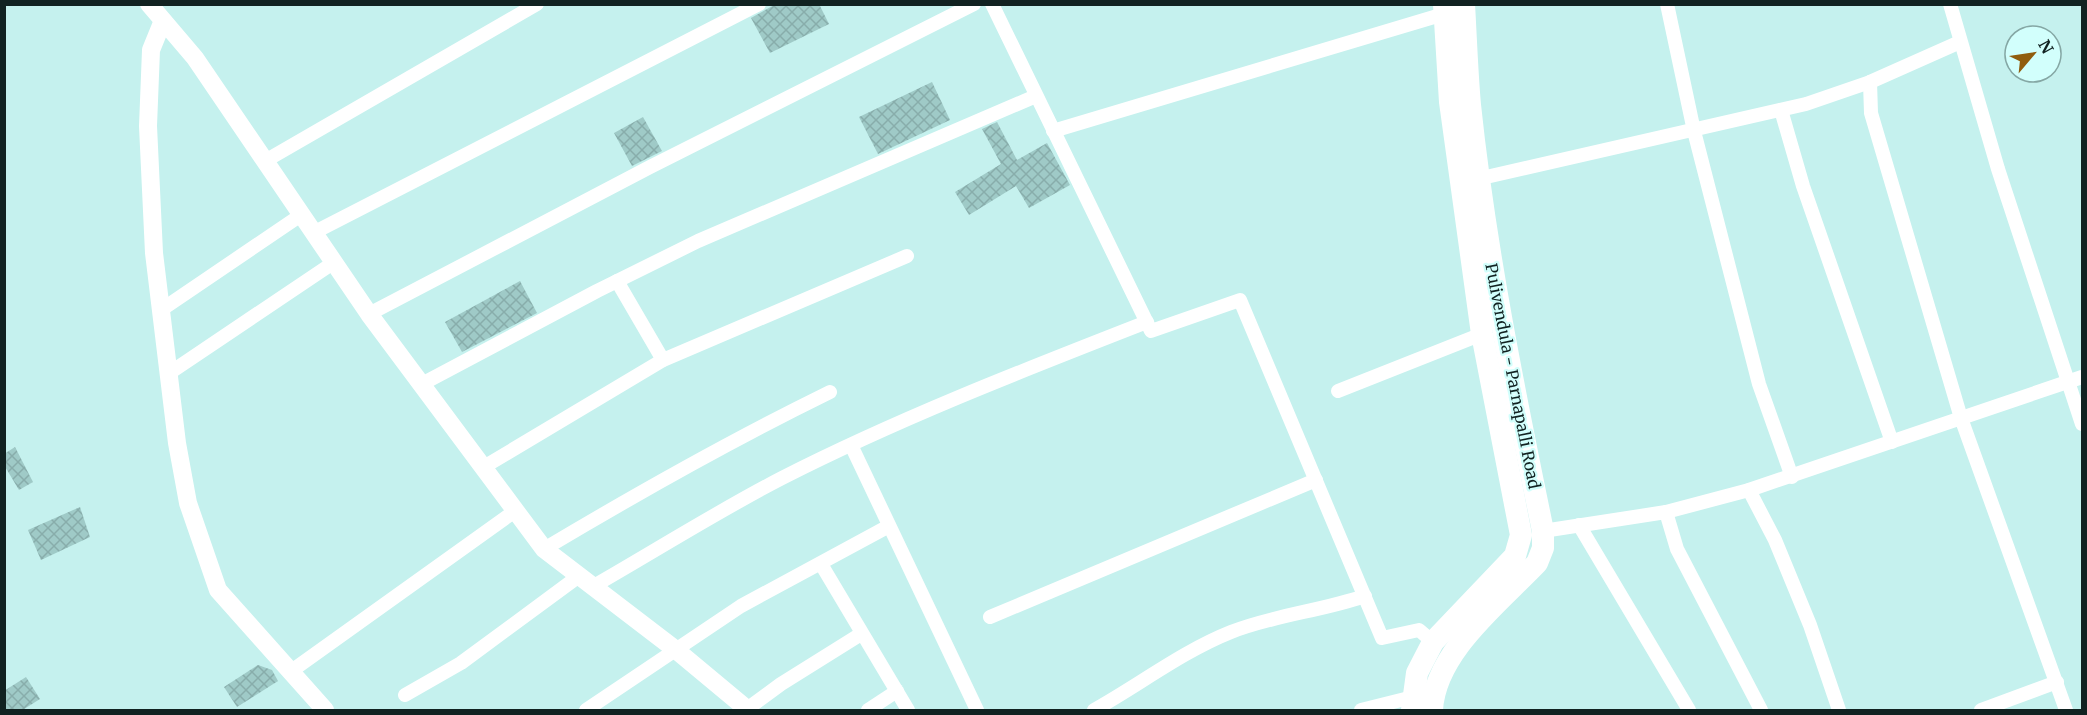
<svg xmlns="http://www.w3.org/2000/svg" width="2087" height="715" font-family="Merriweather,serif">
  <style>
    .building { fill: url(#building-cross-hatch) }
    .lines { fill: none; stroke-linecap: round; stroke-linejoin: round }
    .minor { stroke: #fff; stroke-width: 14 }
    .tertiary { stroke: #fff; stroke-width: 18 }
    .primary { stroke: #fff; stroke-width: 22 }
    .labels { text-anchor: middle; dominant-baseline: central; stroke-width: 4.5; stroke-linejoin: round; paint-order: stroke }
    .street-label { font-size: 16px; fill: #112221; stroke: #d2fffc }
  </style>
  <defs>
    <pattern id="building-cross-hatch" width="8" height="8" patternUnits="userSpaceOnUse" patternTransform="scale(1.5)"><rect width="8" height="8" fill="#9fcac7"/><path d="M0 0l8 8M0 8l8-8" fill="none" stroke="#88adab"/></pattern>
  </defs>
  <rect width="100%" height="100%" fill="#c5f1ee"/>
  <!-- building -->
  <g class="building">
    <polygon points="776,4 819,4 829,24 770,53 751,18"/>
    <polygon points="932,82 950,120 878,154 859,117"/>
    <polygon points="643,117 662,151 632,166 614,133"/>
    <polygon points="997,122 1017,160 1047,143 1070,185 1029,208 1016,186 969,215 955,192 1001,164 982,129"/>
    <polygon points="520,281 537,313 462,352 445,322"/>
    <polygon points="15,447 33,482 19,490 4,465 4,454"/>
    <polygon points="80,507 90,537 41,560 28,530"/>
    <polygon points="258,665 272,670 278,681 237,707 224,687"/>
    <polygon points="26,677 40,699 21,711 4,711 4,691"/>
  </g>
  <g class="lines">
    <!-- minor -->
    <g class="minor">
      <polyline points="992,4 1151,331 1240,300 1382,638 1419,630 1433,642"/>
      <polyline points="1667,4 1694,131 1759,384 1792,477"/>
      <polyline points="1950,4 1998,169 2082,424"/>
      <polyline points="1870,82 1871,113 1961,418 2066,710"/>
      <polyline points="1781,110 1803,186 1892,442"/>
      <polyline points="1053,131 1444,14"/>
      <polyline points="265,161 537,4"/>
      <polyline points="1473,180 1806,104 1870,82 1960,42"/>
      <polyline points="313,233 759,4"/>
      <polyline points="617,281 663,360"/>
      <polyline points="161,310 301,215"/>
      <polyline points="369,314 650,167 974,4"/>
      <polyline points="168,374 333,263"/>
      <polyline points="420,385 597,291 698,241 1036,96"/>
      <polyline points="1338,391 1482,334"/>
      <polyline points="851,445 977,710"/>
      <polyline points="482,468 663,360 907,256"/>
      <polyline points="1749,490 1775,540 1810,625 1839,710"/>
      <polyline points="1666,512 1677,549 1761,710"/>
      <polyline points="1579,525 1689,710"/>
      <polyline points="1543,531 1666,512 1749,490 2082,377"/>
      <path d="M544 549C638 493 732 440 830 392"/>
      <polyline points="821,564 908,710"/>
      <path d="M592 587C655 551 718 511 782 478 900 418 1024 370 1147 322"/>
      <polyline points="990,617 1316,480"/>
      <polyline points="290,672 515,511"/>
      <polyline points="405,695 461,663 579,576"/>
      <polyline points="747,709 781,684 861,634"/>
      <polyline points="586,710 741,606 889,526"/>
      <polyline points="868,710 897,691"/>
      <path d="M1094 710C1139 685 1183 651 1231 632 1274 615 1321 611 1365 596"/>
      <polyline points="1361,710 1413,697"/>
      <polyline points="1981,710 2057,682"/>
    </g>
    <!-- tertiary -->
    <g class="tertiary">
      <polyline points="149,4 195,58 369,314 544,549 676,650 748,710"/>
      <polyline points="162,23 151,50 148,126 154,253 177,443 188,503 218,590 325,710"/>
    </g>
    <!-- primary -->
    <g class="primary">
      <polyline points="1412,710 1417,673 1433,642 1515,556 1521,535 1482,334 1450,102 1444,4"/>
      <path d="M1432 710C1435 652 1499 603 1537 563L1543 548V531C1514 390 1485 248 1470 105 1467 71 1466 38 1464 4"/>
    </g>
  </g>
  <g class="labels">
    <!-- street labels -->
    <g class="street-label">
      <text transform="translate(1513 376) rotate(79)">Pulivendula - Parnapalli Road</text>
    </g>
  </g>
  <!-- border -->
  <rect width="2087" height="715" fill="none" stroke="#112221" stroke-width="12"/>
  <!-- north arrow -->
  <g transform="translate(2033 54) rotate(61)"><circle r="28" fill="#d2fffc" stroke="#85a7a4" stroke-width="1.5"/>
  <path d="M0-4.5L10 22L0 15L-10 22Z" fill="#905d0e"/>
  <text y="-9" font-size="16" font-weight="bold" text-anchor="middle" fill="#112221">N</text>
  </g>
</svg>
